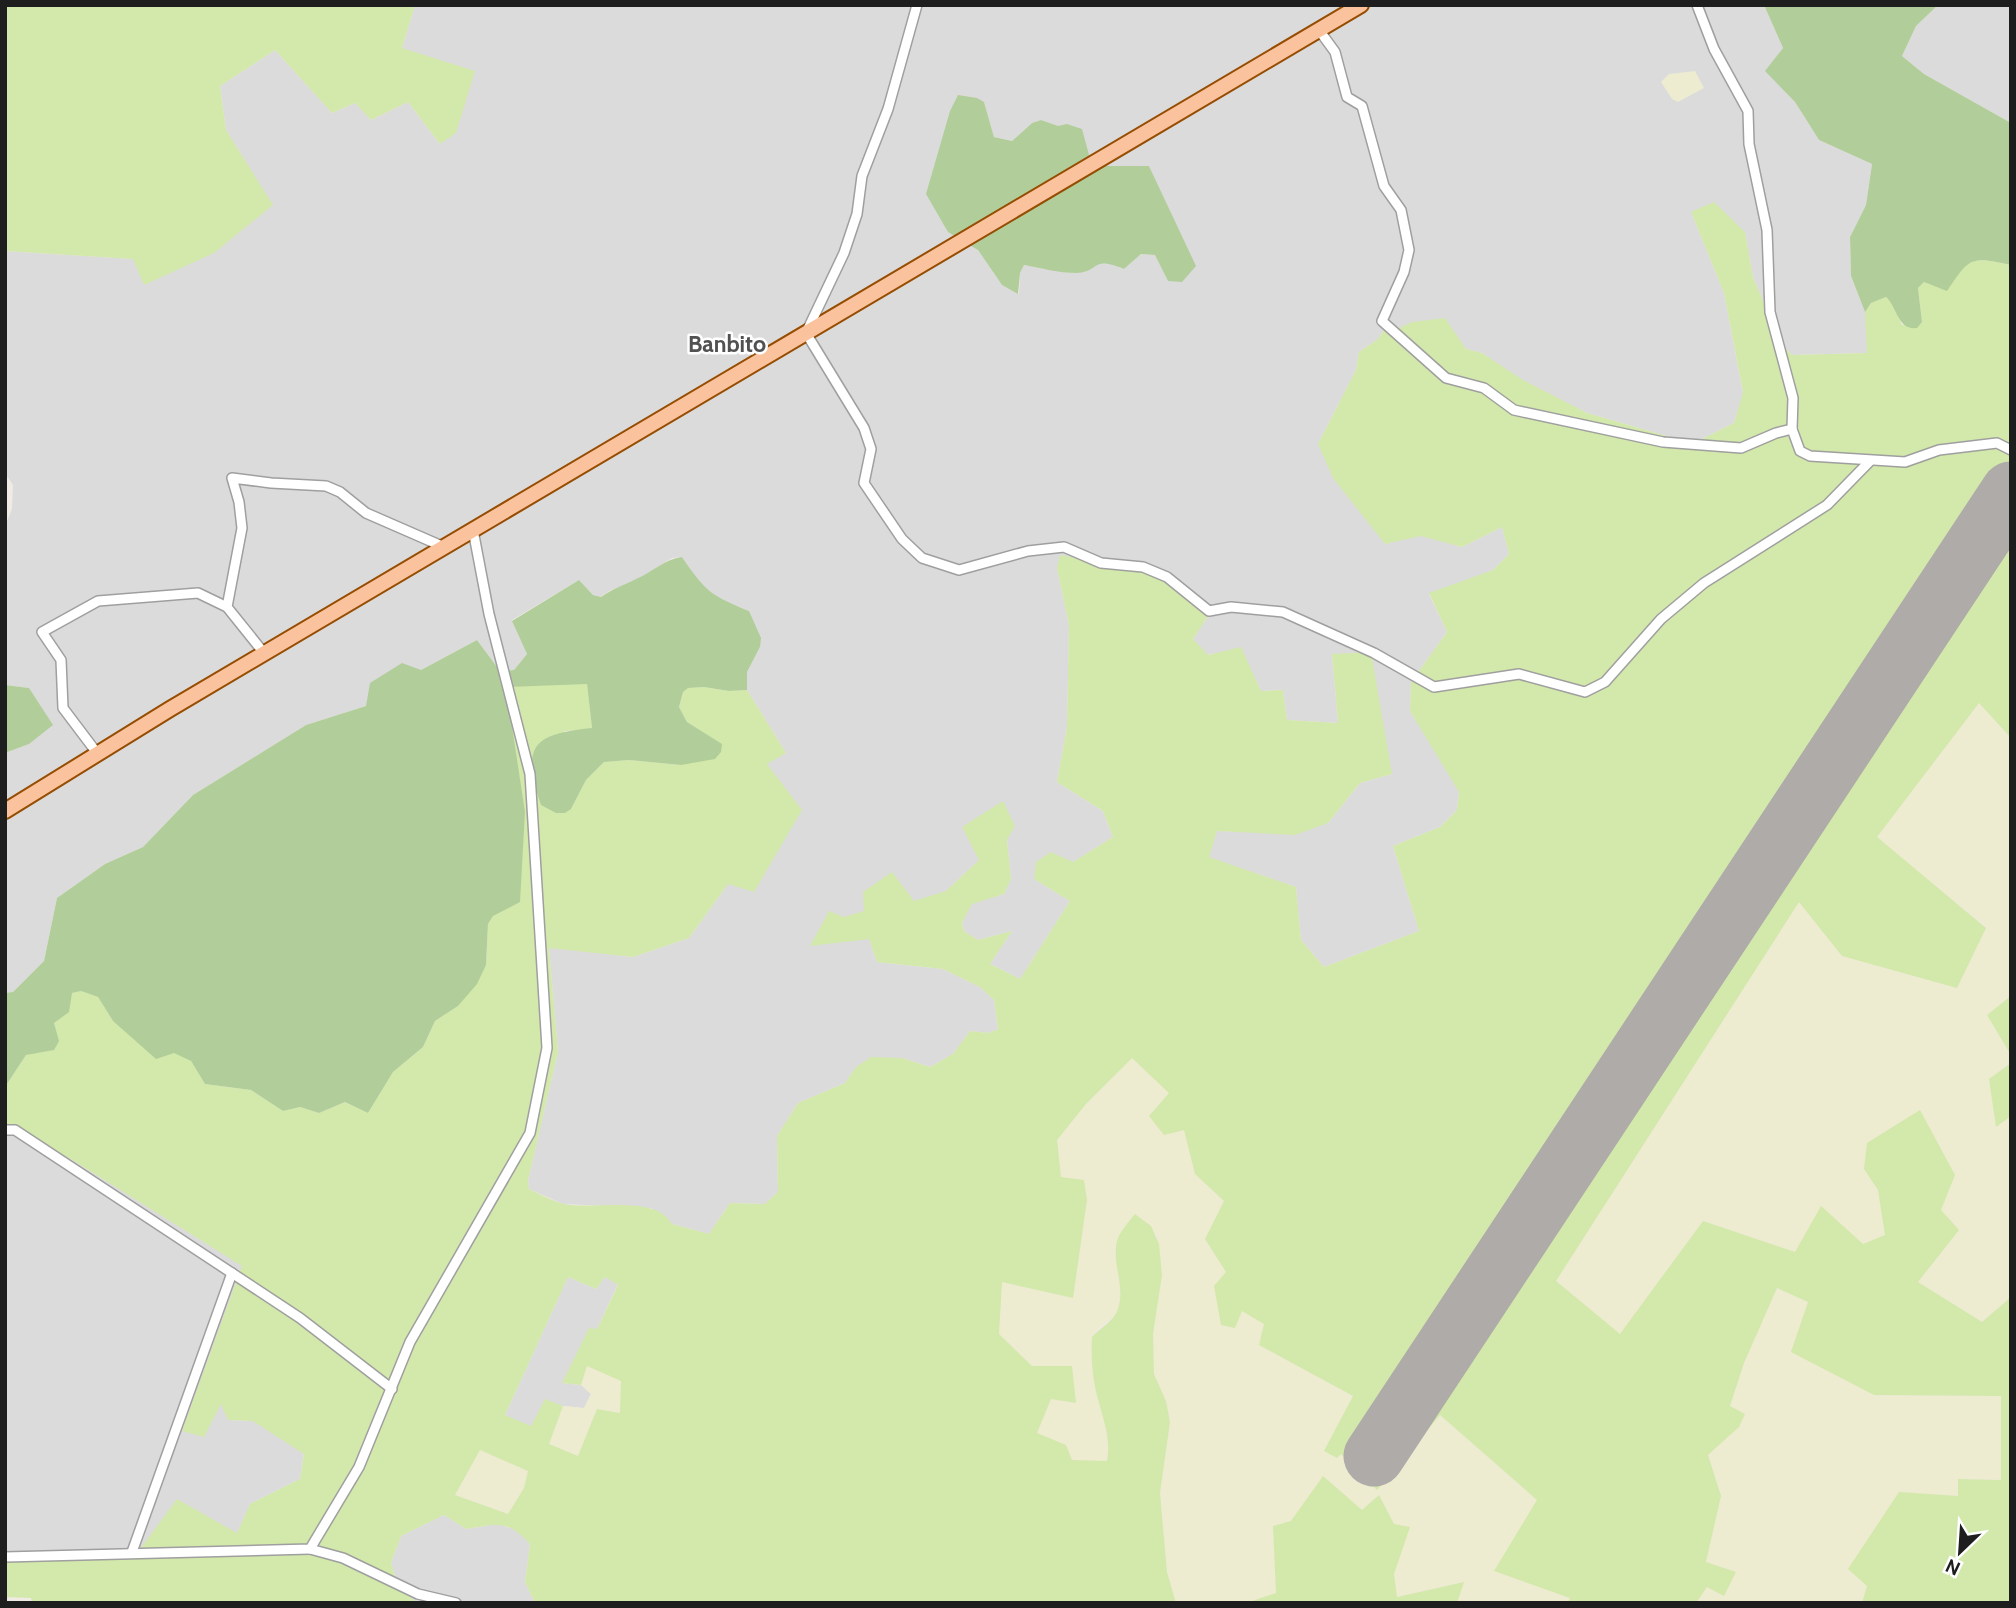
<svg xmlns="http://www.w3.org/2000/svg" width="2016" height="1608" font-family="Cabin,sans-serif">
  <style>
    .residential { fill: #dcdbdb; fill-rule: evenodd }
    .farmland { fill: #edebd0 }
    .grass { fill: #d3e8ab; fill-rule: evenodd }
    .forest { fill: #b1ce9a }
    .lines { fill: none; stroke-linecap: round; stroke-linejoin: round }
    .runway { stroke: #aeaba8; stroke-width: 61 }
    .minor-casing { stroke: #9f9f9f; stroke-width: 12 }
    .primary-casing { stroke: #964d02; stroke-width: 18 }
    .minor { stroke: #fff; stroke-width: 9 }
    .primary { stroke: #fac39e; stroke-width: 14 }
    .labels { text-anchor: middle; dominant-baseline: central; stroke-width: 5; stroke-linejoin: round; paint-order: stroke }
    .quarter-label { font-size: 23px; font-weight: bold; fill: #515151; stroke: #fff }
  </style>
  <rect width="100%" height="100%" fill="#efeae4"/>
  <!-- residential -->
  <g class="residential">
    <path d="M415 5H1764L1783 48 1766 71 1795 102 1819 140 1872 164 1866 205 1850 237 1851 276 1865 312 1868 353 1792 355 1781 344 1753 277 1745 232 1691 212 1724 293 1743 393 1734 423 1702 439H1677L1587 413 1522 380 1482 353 1466 349 1445 319 1394 330 1387 326 1378 339 1359 352 1356 370 1318 444 1385 544 1421 535 1462 547 1502 527 1509 554 1493 570 1429 594 1447 632 1411 682 1410 711 1459 791 1457 810 1440 827 1393 846 1419 931 1324 967 1301 940 1296 887 1208 857 1217 831 1295 834 1328 823 1360 783 1392 774 1332 654 1338 723 1287 720 1283 690 1261 691 1241 648 1207 655 1193 639 1214 607 1057 568 1069 625 1067 727 1057 782 1103 811 1113 837 1073 862 1034 879 1070 901 1020 979 990 964 1012 931 978 940 964 931 962 923 971 904 1004 894 1011 879 1007 840 979 860 946 891 914 902 844 917 869 939 877 962 943 969 980 987 994 1000 998 1029 989 1033 970 1031 953 1054 930 1067 902 1058 856 1067 845 1083 798 1103 777 1136 778 1192 765 1204 730 1203 709 1234 672 1224 651 1208 563 1204 529 1189 528 1180 558 1052 549 947 633 957 689 938 728 884 767 763 786 753 747 690V672L760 647 749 611 721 600 704 589 682 557 672 558 638 579 611 590 600 597 593 595 579 580 512 620 527 654 514 670 500 671 477 640 421 670 366 706 306 725 193 795 143 847 105 864 57 898 44 961 13 992 5 993V753L29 744V688L5 685V526L12 509 13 485 5 473V251L133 259 272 204 226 130 220 86 275 50 332 113 355 103 371 120 408 102 440 144 402 48ZM984 102 994 137 1012 141 1032 123 1041 120 1058 127 1092 167 1149 166 1172 216 1168 281 1156 255 1141 254 1124 269 1107 262 1098 263 1082 272 1071 273 1024 265 1020 273 1019 294 1002 285 978 250Z"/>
    <polygon points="1938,5 2011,5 2011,123 1924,74 1902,56 1916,26"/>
    <polygon points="5,1123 74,1161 243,1266 183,1431 221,1403 228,1420 253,1421 304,1453 300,1479 250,1504 237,1533 135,1556 5,1559"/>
    <polygon points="568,1277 596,1289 605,1277 618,1284 597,1329 562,1383 581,1385 591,1394 584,1408 563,1406 545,1400 531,1427 505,1415"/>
    <polygon points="444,1515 466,1529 497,1524 517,1530 530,1544 525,1582 535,1603 418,1603 399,1589 391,1563 401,1536"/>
  </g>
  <!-- farmland -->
  <g class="farmland">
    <polygon points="1695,71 1704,88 1678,102 1672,99 1661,82 1669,74"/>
    <polygon points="1979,703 2011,738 2011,996 1987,1015 2011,1055 2011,1063 1989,1079 1996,1127 2011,1116 2011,1297 1982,1322 1918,1282 1959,1230 1864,1169 1878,1190 1886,1235 1863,1245 1795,1253 1703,1221 1620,1335 1556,1281 1799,901 1842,956 1986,927 1876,837"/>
    <polygon points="1132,1057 1170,1093 1149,1116 1184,1130 1195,1174 1224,1201 1205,1239 1226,1272 1242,1310 1264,1324 1259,1345 1353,1396 1341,1453 1378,1489 1440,1415 1537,1500 1570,1598 1568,1603 1502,1603 1492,1599 1491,1603 1457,1603 1463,1582 1397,1597 1394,1574 1409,1527 1394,1524 1379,1495 1362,1510 1273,1526 1277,1593 1246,1603 1176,1603 1167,1572 1160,1492 1170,1422 1166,1401 1154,1374 1153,1334 1162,1275 1157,1234 1115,1247 1121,1284 1119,1307 1114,1316 1099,1328 1092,1337 1095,1387 1101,1405 1109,1449 1107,1462 1072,1460 1066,1445 1037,1433 1051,1399 1075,1403 1032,1366 999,1334 1002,1281 1073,1298 1057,1140 1086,1104"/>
    <polygon points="1776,1288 1808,1301 1873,1395 2001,1396 2001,1480 1958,1479 1959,1496 1867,1586 1862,1603 1696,1603 1707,1586 1736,1572 1706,1562 1721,1496 1708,1455 1739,1427 1745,1414 1730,1407 1744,1363"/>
    <polygon points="587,1366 622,1381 620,1413 597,1409 578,1457 549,1444 563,1406 584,1408 591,1394 581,1385"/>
    <polygon points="480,1450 528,1470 524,1488 508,1514 455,1495"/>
  </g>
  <!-- grass -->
  <g class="grass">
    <polygon points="5,5 415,5 402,48 475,71 456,133 440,144 408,102 371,120 355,103 332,113 275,50 220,86 226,130 273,205 214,253 144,285 133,259 5,251"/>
    <path d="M1714 202 1745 232 1753 277 1781 344 1792 355 1867 353 1865 312 1871 303 1886 297 1892 303 1902 325 1922 322 1918 288 1924 282 1946 290C1970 257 1970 256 2011 265V738L1979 703 1877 837 1986 928 1957 988 1842 956 1799 902 1556 1281 1620 1334 1703 1221 1795 1252 1821 1206 1863 1244 1885 1235 1878 1190 1864 1169 1867 1143 1920 1110 1955 1175 1941 1210 1959 1230 1918 1282 1982 1322 2011 1297V1603H1862L1867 1586 1848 1569 1899 1492 1958 1496V1479L2001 1480V1396L1874 1395 1791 1352 1808 1302 1777 1288 1744 1363 1730 1406 1745 1414 1739 1427 1708 1455 1721 1496 1706 1562 1736 1572 1724 1596 1707 1587 1696 1603H1568L1570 1598 1494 1571 1537 1500 1440 1415 1377 1490 1341 1454 1337 1458 1324 1451 1353 1396 1259 1345 1264 1324 1242 1311 1235 1328 1221 1325 1214 1286 1226 1272 1205 1239 1224 1201 1195 1174 1184 1130 1164 1135 1149 1116 1169 1093 1132 1058 1086 1104 1057 1140 1061 1177 1084 1180 1087 1200 1073 1298 1002 1282 999 1334 1032 1366H1072L1076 1403 1051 1399 1037 1433 1066 1445 1072 1460 1107 1461C1112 1436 1100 1411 1095 1387 1092 1371 1091 1353 1092 1337 1100 1328 1114 1321 1118 1309 1125 1288 1114 1268 1116 1248 1116 1235 1127 1224 1135 1214L1151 1226 1159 1244 1162 1275 1153 1334 1154 1374 1166 1401 1170 1422 1160 1493 1167 1572 1176 1603H535L525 1582 530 1544C507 1519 497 1524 466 1529L444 1515 401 1536 391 1563 399 1589 418 1603H32L31 1598 5 1597V1559L135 1556 177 1499 237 1533 250 1504 300 1479 304 1454 253 1421 228 1420 221 1404 204 1437 182 1431 242 1266 74 1161 5 1123V1087L26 1055 58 1041 54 1023 72 993 81 991 98 997 113 1021 191 1061 205 1084 251 1090 283 1111 300 1107 319 1113 345 1102 368 1113 393 1072 423 1047 435 1021 458 1006 486 965 488 924 493 915 506 686 587 683 592 729 564 731 571 809 586 780 604 762 629 760 681 765 721 744 687 722 679 707 683 692 687 688 704 687 729 691 747 690 786 753 767 764 802 810 754 892 728 884 689 938 633 957 549 948 558 1052 528 1180 529 1189C540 1194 552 1201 564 1204 593 1210 656 1194 672 1224L709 1234 730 1203 765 1204 778 1192 777 1136 798 1103 845 1083 856 1067 871 1057 902 1058 930 1067 953 1054 970 1031 989 1033 998 1029 994 1000 980 987 943 969 877 962 869 939 810 946 829 911 844 917 864 911 863 892 892 872 914 901 946 891 979 860 962 827 1003 801 1015 826 1007 840 1011 879 1004 894 972 904 962 923 964 931 978 940 1012 931 990 964 1020 979 1070 901 1034 879 1036 862 1051 852 1073 862 1113 837 1103 811 1057 782 1067 727 1069 625 1057 568 1060 555 1146 570 1214 607 1193 639 1208 655 1241 647 1261 691 1283 690 1287 720 1338 723 1332 654 1371 652 1392 774 1360 783 1328 823 1295 835 1217 831 1209 857 1296 887 1301 940 1324 967 1419 931 1393 846 1440 827 1457 810 1459 792 1410 711 1411 682 1447 632 1429 593 1493 570 1509 554 1502 527 1462 547 1421 536 1385 544 1333 478 1318 444 1356 370 1359 352 1378 339 1387 326 1395 330 1412 322 1445 318 1466 349 1482 353 1523 380 1587 413 1677 439H1702L1734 423 1743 392 1724 293 1691 212ZM568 1277 596 1289 605 1277 618 1285 597 1329 589 1328 562 1383 581 1385 587 1366 621 1381 620 1413 597 1409 578 1456 549 1444 563 1406 545 1399 531 1426 505 1415ZM480 1450 528 1471 524 1488 508 1514 455 1495Z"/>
    <polygon points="2011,996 2011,1055 1987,1015"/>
    <polygon points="2011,1063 2011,1116 1996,1127 1989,1079"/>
    <polygon points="1323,1476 1362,1510 1379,1495 1394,1524 1410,1527 1394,1574 1397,1597 1464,1582 1457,1603 1246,1603 1276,1593 1273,1526 1291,1521"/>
  </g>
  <!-- forest -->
  <g class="forest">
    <path d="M1764 5H1938L1916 26 1902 56 1924 74 2011 123V265C1970 256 1970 257 1947 291L1924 282 1918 288 1922 322 1917 328C1897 330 1898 308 1886 297L1871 303 1865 312 1851 276 1850 237 1866 205 1872 164 1819 140 1795 102 1765 71 1783 48Z"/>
    <path d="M958 95 977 98 984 102 994 137 1012 141 1032 123 1041 120 1058 126 1067 124 1082 129 1092 166H1149L1196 266 1182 282 1168 281 1155 255 1141 254 1124 269C1090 255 1101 272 1076 273 1059 273 1041 268 1024 265L1020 273 1018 294 1002 285 978 250 948 232 926 194 950 111Z"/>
    <path d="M682 557C706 592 710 595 749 611L761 638 760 647 747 672V690L729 691 704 687 688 688 683 692 679 707 687 722 722 744 721 752 715 759 681 765 629 760 604 762 586 780 571 809 565 813H556L541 805C521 745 533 734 592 728L587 684 506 687 525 812 520 902 493 916 488 924 486 965 477 984 458 1006 435 1021 423 1047 393 1072 368 1113 345 1102 319 1113 300 1107 283 1111 251 1090 205 1084 191 1061 174 1053 156 1059 113 1021 98 997 81 991 72 993 69 1012 54 1023 59 1041 54 1050 26 1055 5 1087V993L13 992 44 961 57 898 105 864 143 847 193 795 306 725 366 706 370 683 402 663 421 670 477 640 500 671 514 670 527 654 512 621 579 580 593 595 601 597C612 589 624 585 636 579 652 572 665 559 682 557Z"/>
    <polygon points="5,685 29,688 53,725 29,744 5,753"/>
  </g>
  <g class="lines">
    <!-- runway -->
    <polyline class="runway" points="1374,1456 2011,492"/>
    <defs>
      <g id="minor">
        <polyline points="917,5 888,109 862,176 857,214 844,253 806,333 864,428 871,449 864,483 902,539 922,558 959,570 1028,551 1064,547 1101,563 1143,567 1167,577 1209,611 1231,607 1283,612 1374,653 1434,687 1519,674 1585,692 1605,682 1661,619 1704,583 1827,505 1870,461"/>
        <polyline points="1697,5 1714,49 1748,111 1749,144 1767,230 1770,312 1793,398 1792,429 1800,451 1810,456 1905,462 1939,450 1997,443 2011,450"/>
        <polyline points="1319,30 1335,52 1347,97 1362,106 1384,186 1401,210 1409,250 1404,272 1382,321 1446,378 1484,388 1514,410 1663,442 1741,448 1776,433 1792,429"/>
        <polyline points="264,653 227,607 242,528 239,502 232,478 271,483 326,486 340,492 366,513 444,547"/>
        <polyline points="97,753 63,708 61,660 42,632 98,601 198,593 227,607"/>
        <polyline points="5,1130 15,1130 300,1318 392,1389"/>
        <polyline points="310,1549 343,1558 418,1594 456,1603"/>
        <polyline points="132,1552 232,1273"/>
        <polyline points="5,1557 310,1549 359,1467 410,1342 530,1133 547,1048 530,774 489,614 473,530"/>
      </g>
      <polyline id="primary" points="5,811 170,709 1361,5"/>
    </defs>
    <!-- minor casing -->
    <use href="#minor" class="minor-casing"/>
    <!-- primary casing -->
    <use href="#primary" class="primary-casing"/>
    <!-- minor -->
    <use href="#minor" class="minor"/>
    <!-- primary -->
    <use href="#primary" class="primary"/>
  </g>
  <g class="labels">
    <!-- quarter labels -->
    <g class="quarter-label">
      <text x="727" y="344">Banbito</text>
    </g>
  </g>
  <!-- border -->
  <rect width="2016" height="1608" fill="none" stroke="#1e1e1e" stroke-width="14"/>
  <!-- north arrow -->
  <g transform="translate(1960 1552) rotate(205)" stroke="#ffffff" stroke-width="5" paint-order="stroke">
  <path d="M0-5L12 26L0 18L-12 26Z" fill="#1e1e1e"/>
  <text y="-10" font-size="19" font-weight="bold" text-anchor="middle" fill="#1e1e1e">N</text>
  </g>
</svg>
